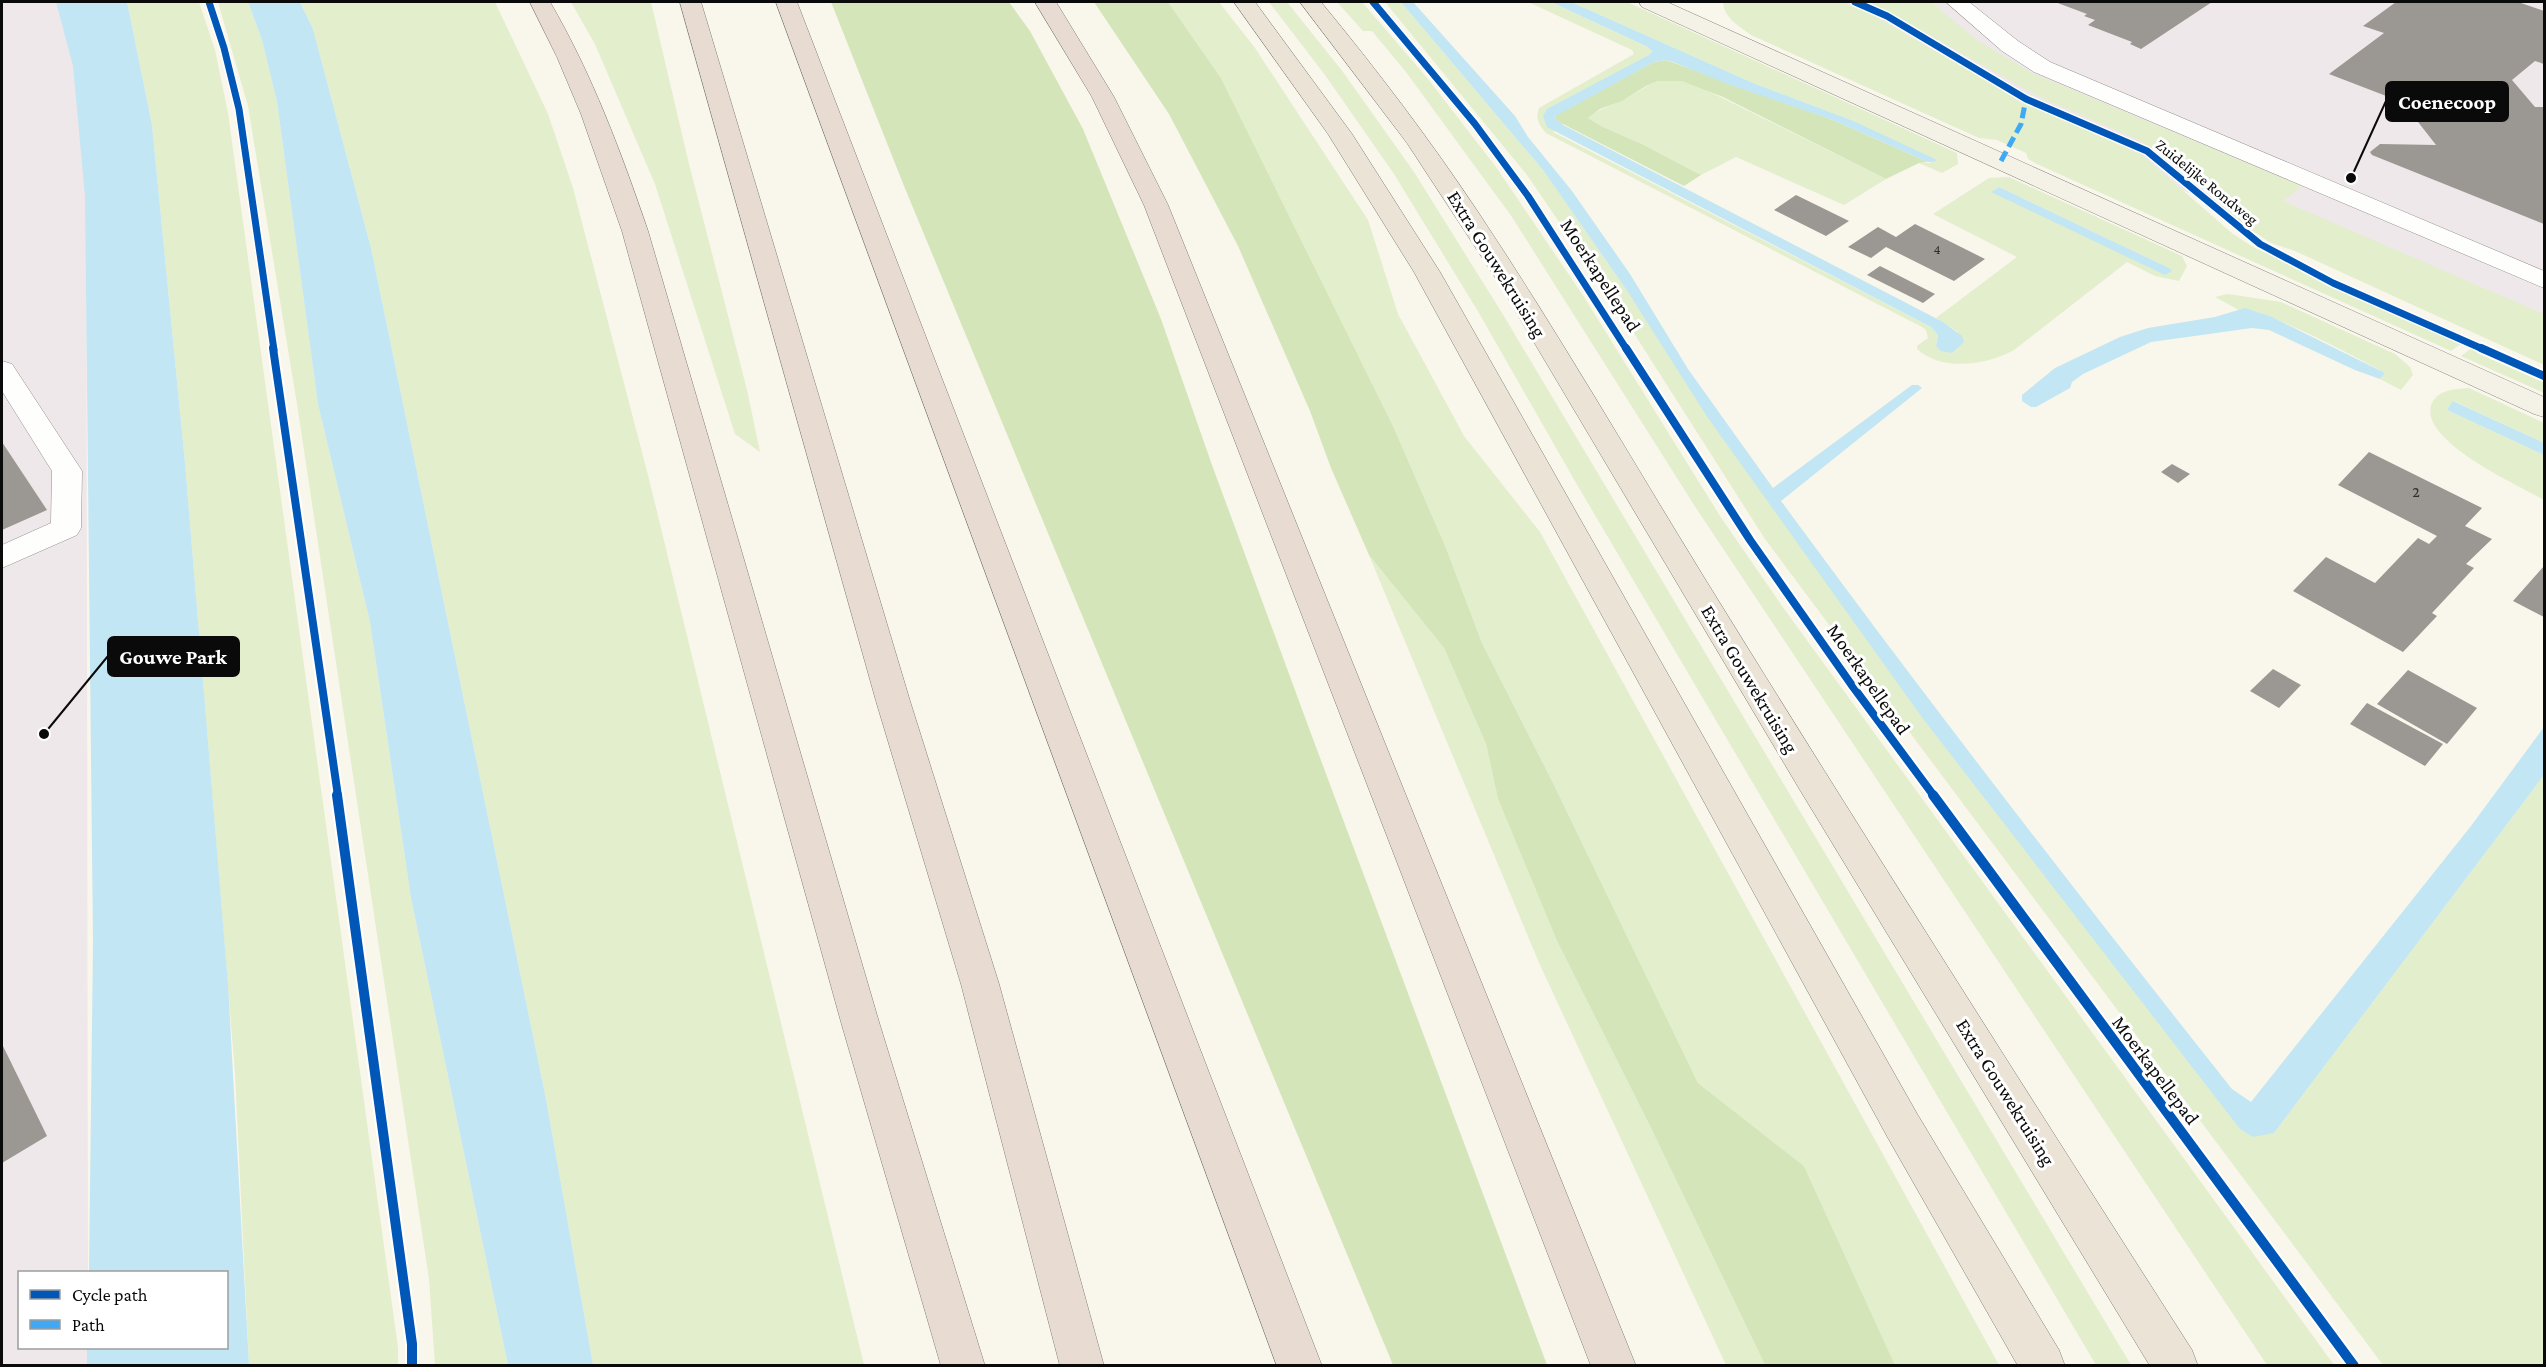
<svg xmlns="http://www.w3.org/2000/svg" width="2546" height="1367" font-family="'Crimson Pro',serif">
  <style>
    .industrial { fill: #efe8ea }
    .green { fill: #e3eecc; fill-rule: evenodd }
    .forest { fill: #d4e6b9 }
    .water { fill: #c2e6f3 }
    .building { fill: #9b9893 }
    .lines { fill: none; stroke-linecap: round; stroke-linejoin: round }
    .service-casing { stroke: #92908c; stroke-width: 1 }
    .minor-casing { stroke: #92908c; stroke-width: 1 }
    .secondary-casing { stroke: #888782; stroke-width: 1 }
    .primary-casing { stroke: #7f7e79; stroke-width: 1 }
    .motorway-casing { stroke: #7f7e79; stroke-width: 1 }
    .service { fill: #fefefc; fill-rule: evenodd }
    .minor { fill: #fefefc; fill-rule: evenodd }
    .secondary { fill: #f4f2e6; fill-rule: evenodd }
    .primary { fill: #ebe4d6; fill-rule: evenodd }
    .motorway { fill: #e8dcd2; fill-rule: evenodd }
    .quiet { stroke: #3fa9f5; stroke-width: 5; stroke-dasharray: 11 5; stroke-linecap: butt }
    .cycleway-far2-casing { stroke: #fff; stroke-width: 10 }
    .cycleway-far1-casing { stroke: #fff; stroke-width: 12 }
    .cycleway-casing { stroke: #fff; stroke-width: 14 }
    .cycleway-far2 { stroke: #0057b8; stroke-width: 7 }
    .cycleway-far1 { stroke: #0057b8; stroke-width: 8 }
    .cycleway { stroke: #0057b8; stroke-width: 10 }
    .labels { text-anchor: middle; dominant-baseline: central; stroke-width: 6; stroke-linejoin: round; paint-order: stroke }
    .far-number-label { font-size: 14px; fill: #2e2e2c }
    .far-street-label { font-size: 16px; fill: #0a0a0a; stroke: #fff }
    .number-label { font-size: 16px; fill: #2e2e2c }
    .street-label { font-size: 20px; fill: #0a0a0a; stroke: #fff }
    .leader { fill: none; stroke: #0a0a0a; stroke-width: 2 }
    .callout-dot { fill: #0a0a0a; stroke: #fff; stroke-width: 2 }
    .callout { fill: #0a0a0a; stroke: #0a0a0a; stroke-width: 2 }
    .callout-label { font-size: 21px; text-anchor: middle; font-weight: bold; fill: #fff }
  </style>
  <rect width="100%" height="100%" fill="#f9f6ec"/>
  <!-- industrial -->
  <g class="industrial">
    <polygon points="2,2 86,2 88,1272 20,1272 20,1348 88,1348 88,1365 2,1366"/>
    <polygon points="1770,2 2544,2 2544,355"/>
  </g>
  <!-- green -->
  <g class="green">
    <polygon points="127,2 199,2 215,50 228,113 398,1348 398,1365 249,1365 235,1073 185,463 152,125"/>
    <polygon points="218,2 248,2 262,40 277,102 318,404 370,622 411,898 508,1365 435,1365 429,1279 297,404 248,106"/>
    <polygon points="300,2 495,2 548,114 573,188 649,479 864,1365 593,1365 546,1099 371,248 313,29"/>
    <polygon points="571,2 651,2 688,160 747,390 760,452 735,434 655,184 595,44"/>
    <polygon points="1168,2 1219,2 1255,48 1368,220 1398,314 1464,436 1540,532 1999,1365 1895,1365 1804,1166 1698,1083 1554,785 1482,643 1446,548 1394,428 1221,78"/>
    <polygon points="1269,2 1287,2 1343,72 1414,172 1502,313 2131,1365 2096,1365 1579,488 1479,313 1394,174 1325,75"/>
    <polygon points="1337,2 1362,2 1428,79 1496,167 1584,297 1720,516 1782,606 2334,1365 2267,1365 1696,508 1512,217 1406,72 1372,31 1363,31"/>
    <polygon points="1385,2 1401,2 1543,170 1628,292 2240,1129 2274,1133 2544,775 2544,1365 2383,1365 1765,539 1616,305 1527,175"/>
    <path d="M1528 2H1551L1652 49 1649 55 1553 132 1931 327 1938 335 1936 343 1958 332 1936 318 2017 257 1933 214 1989 178 2009 177 2182 256 2187 266 2179 281 2155 276 2127 262 2014 350C1987 365 1942 372 1917 349V346L1928 338 1926 330 1922 327 1546 133C1539 124 1535 119 1539 108L1634 54 1632 50ZM1999 187 2169 268 1992 192Z"/>
    <polygon points="1571,2 1627,2 1957,153 1958,164 1942,173 1919,163 1931,163 1851,120 1753,83"/>
    <path d="M1723 2H1841L1869 13 2022 101 2142 155 2233 234 2253 247 2462 343 2451 351 2037 164 2028 159 2026 153 1997 140 1979 138 1751 35C1739 26 1724 18 1723 2Z"/>
    <polygon points="1870,2 1931,2 1977,40 2032,73 2302,186 2283,201 2544,314 2544,365 2295,251 2271,243 2244,225 2177,166 2139,140 2040,97"/>
    <path d="M1658 81H1682L1696 85 1886 179 1844 205 1736 157 1701 175 1644 145 1601 126 1588 118C1600 108 1609 107 1623 100 1635 94 1645 86 1658 81Z"/>
    <path d="M2228 294 2281 302 2395 354 2410 367 2413 375 2401 390 2380 379 2385 373C2364 361 2257 304 2239 310L2215 297Z"/>
    <polygon points="2472,348 2544,381 2544,393 2461,356"/>
    <path d="M2469 388 2544 423V443L2454 401 2447 410 2544 455V500C2518 485 2416 440 2432 403 2438 390 2455 389 2469 388Z"/>
    <polygon points="1369,555 1444,648 1486,744 1498,799 1557,941 1650,1126 1765,1365 1726,1365 1540,965"/>
  </g>
  <!-- forest -->
  <g class="forest">
    <polygon points="831,2 1009,2 1030,31 1083,129 1161,319 1212,465 1313,739 1547,1365 1393,1365 904,186"/>
    <polygon points="1094,2 1168,2 1221,78 1394,428 1446,548 1482,643 1554,785 1698,1083 1804,1166 1895,1365 1765,1365 1650,1126 1557,941 1498,799 1486,744 1444,648 1369,555 1331,468 1310,411 1238,246 1169,114"/>
    <polygon points="1666,60 1833,120 1928,162 1919,163 1886,179 1723,97 1682,81 1658,81 1646,86 1622,101 1600,109 1588,118 1601,126 1644,145 1701,175 1684,186 1555,120 1556,114 1654,62"/>
  </g>
  <!-- water -->
  <g class="water">
    <polygon points="56,2 127,2 152,125 185,463 228,984 249,1365 87,1365 87,1348 226,1348 226,1272 89,1272 93,943 85,196 73,66"/>
    <polygon points="248,2 300,2 313,29 371,248 546,1099 593,1365 508,1365 411,898 370,622 318,404 277,102 262,40"/>
    <path d="M1401 2H1413L1515 116 1528 137 1572 191 1630 274 1688 369 1773 488 1912 385H1918L1922 388 1781 501C1927 700 2078 895 2232 1089L2251 1102 2471 826 2544 727V775L2274 1133 2253 1137 2240 1129 1921 716 1708 418 1628 292 1543 170Z"/>
    <polygon points="1551,2 1571,2 1753,83 1851,120 1935,159 1936,161 1928,162 1833,120 1733,86 1673,62 1666,60 1654,62 1554,117 1563,125 1943,322 1962,336 1964,342 1952,353 1941,351 1936,346 1938,335 1931,327 1547,127 1543,116 1547,109 1649,55 1652,51 1648,47"/>
    <polygon points="1999,187 2169,268 2172,271 2165,275 1991,192"/>
    <polygon points="2245,308 2272,317 2385,373 2380,379 2355,370 2269,330 2252,328 2151,342 2083,374 2072,382 2070,388 2036,407 2031,407 2022,401 2022,395 2055,368 2120,337 2148,328 2215,317"/>
    <polygon points="2453,401 2544,443 2544,455 2447,410"/>
  </g>
  <!-- building -->
  <g class="building">
    <polygon points="2055,2 2212,2 2141,49 2130,44 2132,42 2088,25 2095,20 2084,16 2087,14"/>
    <polygon points="2396,2 2518,2 2544,11 2544,64 2535,61 2512,80 2535,107 2544,107 2544,224 2372,155 2370,152 2380,144 2436,145 2404,104 2407,104 2329,74 2384,33 2363,26"/>
    <polygon points="1796,195 1849,221 1826,236 1774,210"/>
    <polygon points="1915,224 1985,259 1954,281 1886,247 1871,258 1848,247 1878,227 1896,237"/>
    <polygon points="1880,266 1935,294 1923,303 1867,275"/>
    <polygon points="2,442 47,510 2,530"/>
    <polygon points="2369,452 2482,508 2465,526 2492,539 2466,564 2474,568 2432,613 2437,616 2403,652 2293,591 2326,557 2375,583 2418,538 2429,544 2437,536 2338,485"/>
    <polygon points="2172,464 2190,474 2178,483 2161,472"/>
    <polygon points="2544,566 2544,617 2513,601"/>
    <polygon points="2273,669 2301,685 2279,708 2250,691"/>
    <polygon points="2408,670 2477,708 2447,744 2377,704"/>
    <polygon points="2367,703 2443,744 2425,766 2350,724"/>
    <polygon points="2,1044 47,1136 2,1163"/>
  </g>
  <g class="lines">
    <defs>
      <polygon id="service" points="2,361 12,364 82,471 81,528 77,535 2,568 2,545 51,523 52,471 2,391"/>
      <polygon id="minor" points="1946,2 1969,2 2018,41 2050,62 2544,271 2544,288 2034,72 2002,51"/>
      <polygon id="secondary" points="1639,2 1667,2 2544,397 2544,417 2534,414 1642,7"/>
      <g id="primary">
        <polygon points="1234,2 1255,2 1352,134 1440,272 1916,1112 2059,1350 2065,1366 2018,1366 1888,1138 1414,272 1328,134"/>
        <path d="M1300 2H1321C1377 70 1431 141 1480 215 1559 334 1630 457 1705 579 1865 838 2028 1094 2192 1350L2198 1366H2150L1800 790 1500 285 1407 143Z"/>
      </g>
      <g id="motorway">
        <path d="M530 2H550C592 74 621 152 648 231L879 1022 985 1366H941L841 1022 622 231 581 114 557 57Z"/>
        <polygon points="680,2 701,2 910,701 999,984 1104,1366 1060,1366 961,984 876,701"/>
        <polygon points="776,2 797,2 1322,1366 1277,1366"/>
        <polygon points="1035,2 1056,2 1114,97 1168,205 1636,1366 1591,1366 1144,205 1092,97"/>
      </g>
    </defs>
    <!-- service casing -->
    <use href="#service" class="service-casing"/>
    <!-- minor casing -->
    <use href="#minor" class="minor-casing"/>
    <!-- secondary casing -->
    <use href="#secondary" class="secondary-casing"/>
    <!-- primary casing -->
    <use href="#primary" class="primary-casing"/>
    <!-- motorway casing -->
    <use href="#motorway" class="motorway-casing"/>
    <!-- service -->
    <use href="#service" class="service"/>
    <!-- minor -->
    <use href="#minor" class="minor"/>
    <!-- secondary -->
    <use href="#secondary" class="secondary"/>
    <!-- primary -->
    <use href="#primary" class="primary"/>
    <!-- motorway -->
    <use href="#motorway" class="motorway"/>
    <!-- quiet -->
    <polyline class="quiet" points="2001,161 2021,124 2026,99"/>
    <defs>
      <g id="cycleway-far2">
        <polyline points="209,2 224,48 239,109 274,350"/>
        <polyline points="1373,2 1475,124 1528,196 1627,350"/>
        <polyline points="1855,2 1887,16 2026,99 2147,151 2260,244 2333,283 2485,350"/>
      </g>
      <g id="cycleway-far1">
        <polyline points="273,348 338,796"/>
        <polyline points="1626,348 1750,540 1851,684 1934,796"/>
        <polyline points="2481,348 2544,376"/>
      </g>
      <g id="cycleway">
        <polyline points="337,795 412,1344 412,1366"/>
        <polyline points="1933,795 2354,1366"/>
      </g>
    </defs>
    <!-- cycleway-far2 casing -->
    <use href="#cycleway-far2" class="cycleway-far2-casing"/>
    <!-- cycleway-far1 casing -->
    <use href="#cycleway-far1" class="cycleway-far1-casing"/>
    <!-- cycleway casing -->
    <use href="#cycleway" class="cycleway-casing"/>
    <!-- cycleway-far2 -->
    <use href="#cycleway-far2" class="cycleway-far2"/>
    <!-- cycleway-far1 -->
    <use href="#cycleway-far1" class="cycleway-far1"/>
    <!-- cycleway -->
    <use href="#cycleway" class="cycleway"/>
  </g>
  <g class="labels">
    <!-- far-number labels -->
    <g class="far-number-label">
      <text x="1937" y="249">4</text>
    </g>
    <!-- far-street labels -->
    <g class="far-street-label">
      <text transform="translate(2207 182) rotate(39)">Zuidelijke Rondweg</text>
    </g>
    <!-- number labels -->
    <g class="number-label">
      <text x="2416" y="491">2</text>
    </g>
    <!-- street labels -->
    <g class="street-label">
      <text transform="translate(1497 264) rotate(58)">Extra Gouwekruising</text>
      <text transform="translate(1601 275) rotate(57)">Moerkapellepad</text>
      <text transform="translate(1750 679) rotate(59)">Extra Gouwekruising</text>
      <text transform="translate(1869 679) rotate(55)">Moerkapellepad</text>
      <text transform="translate(2156 1070) rotate(53)">Moerkapellepad</text>
      <text transform="translate(2006 1092) rotate(58)">Extra Gouwekruising</text>
    </g>
  </g>
  <!-- callouts -->
  <path class="leader" d="M2351 178L2386 101M44 734L108 656"/>
  <g class="callout-dot">
    <circle cx="2351" cy="178" r="6"/>
    <circle cx="44" cy="734" r="6"/>
  </g>
  <g class="callout">
    <rect x="2386" y="82" width="122" height="39" rx="6"/>
    <rect x="108" y="637" width="131" height="39" rx="6"/>
  </g>
  <g class="callout-label">
    <text x="2447" y="109">Coenecoop</text>
    <text x="173" y="664">Gouwe Park</text>
  </g>
  <!-- border -->
  <rect width="2546" height="1367" fill="none" stroke="#0a0a0a" stroke-width="6"/>
  <!-- legend -->
  <rect x="18" y="1271" width="210" height="78" fill="#ffffff" stroke="#9d9d9d" stroke-width="1.5"/>
  <rect x="30" y="1290" width="30" height="9" fill="#0057b8" stroke="#9d9d9d" stroke-width="1.5"/>
  <text x="72" y="1301" font-size="18" fill="#0a0a0a">Cycle path</text>
  <rect x="30" y="1320" width="30" height="9" fill="#3fa9f5" stroke="#9d9d9d" stroke-width="1.5"/>
  <text x="72" y="1331" font-size="18" fill="#0a0a0a">Path</text>
</svg>
